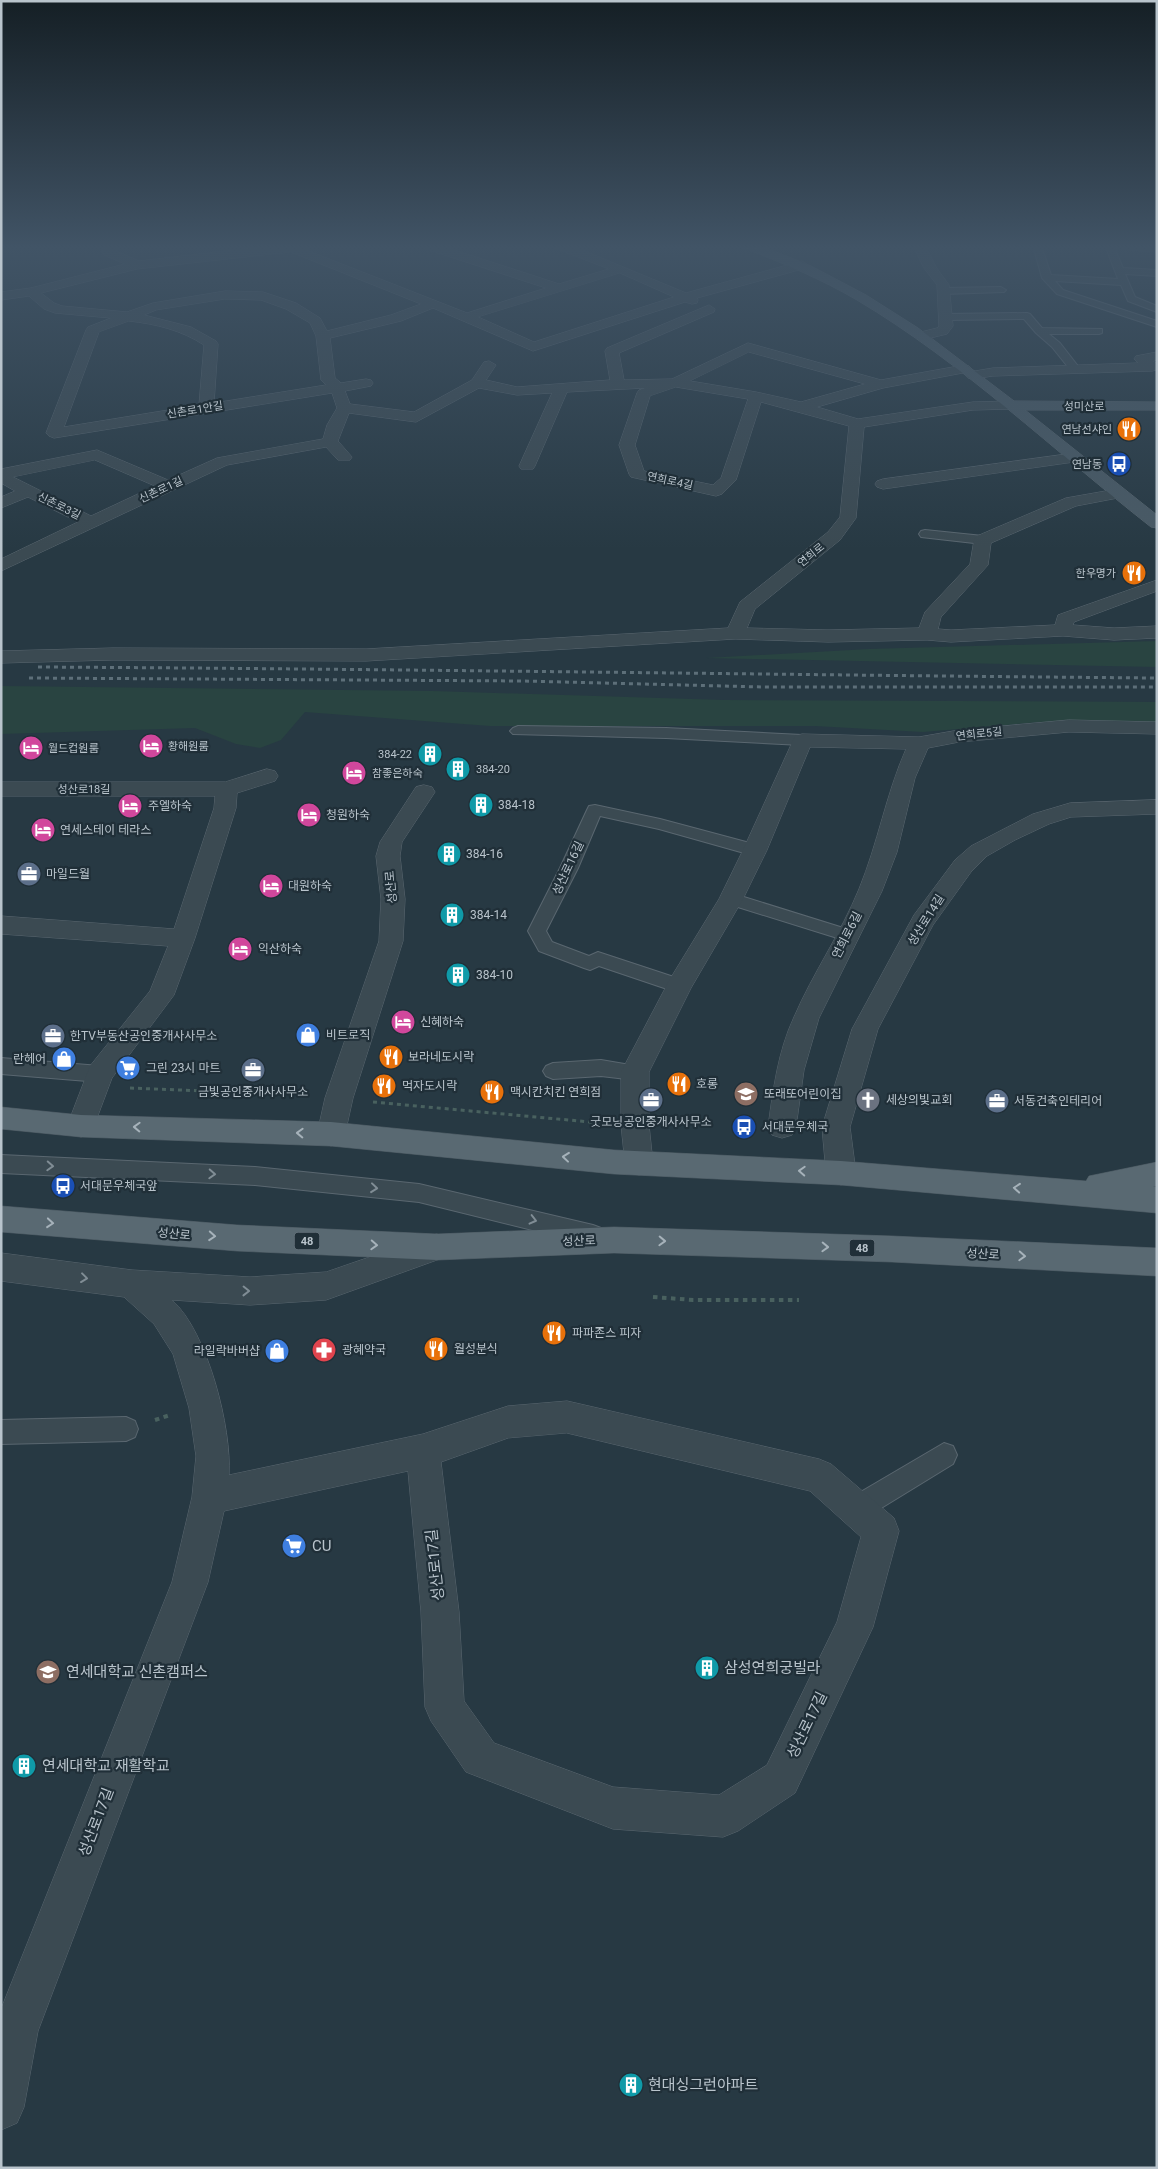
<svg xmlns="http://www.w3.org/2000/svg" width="1158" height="2169" font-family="Roboto,'Noto Sans KR',sans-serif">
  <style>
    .green { fill: #294441 }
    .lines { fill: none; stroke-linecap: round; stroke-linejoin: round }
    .lane-casing { stroke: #5a6770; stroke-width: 2 }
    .street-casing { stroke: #5a6770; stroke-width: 1 }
    .secondary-casing { stroke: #5a6770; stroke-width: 1 }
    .primary-casing { stroke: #48565f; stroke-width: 1 }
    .path-far1 { stroke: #49615f; stroke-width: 3; stroke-dasharray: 4 4; stroke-linecap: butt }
    .path { stroke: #49615f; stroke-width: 4; stroke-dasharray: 4.5 4.5; stroke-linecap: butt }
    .lane { fill: #3b4a52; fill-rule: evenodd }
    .street { fill: #3b4a52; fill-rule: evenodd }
    .secondary { fill: #495a65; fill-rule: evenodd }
    .primary { fill: #596972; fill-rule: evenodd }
    .rail { stroke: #5d6f79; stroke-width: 3; stroke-dasharray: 4 4; stroke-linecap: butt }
    .oneway { stroke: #a6b2ba }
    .oneway2 { stroke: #808d95 }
    .labels { text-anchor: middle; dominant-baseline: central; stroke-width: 4.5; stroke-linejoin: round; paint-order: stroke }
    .far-street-label { font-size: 11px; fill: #b9c4cc; stroke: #202f38 }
    .far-poi-label { font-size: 11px; fill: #b9c4cc; stroke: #202f38; text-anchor: end }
    .shield { fill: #202f38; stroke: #8b97a0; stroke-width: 1 }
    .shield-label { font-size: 11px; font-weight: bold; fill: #b9c4cc }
    .poi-label { font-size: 12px; fill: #b9c4cc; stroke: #202f38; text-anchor: start }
    .street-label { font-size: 12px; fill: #b9c4cc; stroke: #202f38 }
    .near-poi-label { font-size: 15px; fill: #b9c4cc; stroke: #202f38; text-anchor: start }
    .near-street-label { font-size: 15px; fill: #b9c4cc; stroke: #202f38 }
  </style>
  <rect width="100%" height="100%" fill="#273943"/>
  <!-- green -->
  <g class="green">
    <polygon points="1157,641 1157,667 706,658 869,649"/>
    <polygon points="1,686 433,691 724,700 1157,702 1157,723 1131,721 1040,722 923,732 815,726 490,726 305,712 281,740 260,748 236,744 195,728 1,734"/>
  </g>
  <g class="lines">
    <defs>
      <g id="lane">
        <polygon points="1033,245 1041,245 1051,275 1118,279 1105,245 1113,245 1123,268 1157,270 1157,276 1125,274 1135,297 1157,306 1157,312 1128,301 1121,285 1055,281 1063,290 1157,321 1157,327 1057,294 1042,278"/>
        <polygon points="1001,287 1006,290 1004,292 943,294 938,291 943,288"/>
        <polygon points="1027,313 1030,314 1042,328 1102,329 1102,333 1099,334 1049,334 1060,343 1081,370 1080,372 1072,372 1052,347 1036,333 1024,319 945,320 940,317 945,314"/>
        <polygon points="925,530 983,536 989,540 983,544 921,537 919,534 921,531"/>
        <polygon points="518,726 666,728 802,735 807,737 810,740 807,743 802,745 666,738 513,734 510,731 513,728"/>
        <polygon points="595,805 660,819 761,846 763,850 761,854 755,856 659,829 600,816 578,868 546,931 552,942 589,956 598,952 686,981 688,986 686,991 679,993 599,966 590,970 584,968 539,951 528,931 560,868 587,810 589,806"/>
        <polygon points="731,893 853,931 856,935 853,939 847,941 725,903 722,899 725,895"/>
        <polygon points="1,1058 100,1066 107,1069 110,1074 107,1079 100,1082 1,1074"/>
        <polygon points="601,1060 642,1067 645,1072 642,1077 635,1080 601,1076 553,1079 546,1076 543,1071 546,1066 553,1063"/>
        <polygon points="1,1155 255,1167 419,1184 593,1225 601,1228 604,1235 601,1242 593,1245 419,1202 255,1185 1,1173"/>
        <polygon points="126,1417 135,1421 138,1429 135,1437 126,1441 1,1444 1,1420"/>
        <polygon points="944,1443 953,1446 957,1455 953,1464 865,1518 856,1522 847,1518 843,1509 847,1500"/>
      </g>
      <g id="street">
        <path d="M108 245H121L116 251 139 261 278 245H308L309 247 306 250 467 313 546 288 423 248 421 245H439L559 284 609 269 555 248 553 245H570L686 293 802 261 808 265 806 268 697 298 698 300 697 303 692 304 685 302 533 351 433 308 401 321 330 338 335 378 341 383 366 379 371 380 373 383 371 386 345 391 350 404 414 412 472 380 484 362 489 361 496 365 486 380 517 387 610 380 605 351 607 348 709 305 715 309 714 312 619 353 624 380 672 379 748 343 881 380 964 365 969 366 971 369 969 372 993 368 1138 363 1134 359 1136 356 1157 352V360L1153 361 1157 364V370L1152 371 993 376 973 379 968 378 966 375 968 372 883 388 817 407 858 419 973 402 1012 401 1017 402 1019 405 1017 408 1012 409 973 410 864 427 856 518 840 540 755 609 747 628 828 630 919 628 925 612 970 564 974 540 977 536 1066 498 1117 489 1123 491 1125 494 1123 497 1076 506 991 543 988 565 941 617 938 629 951 630 1055 625 1058 615 1157 580V591L1074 622 1073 625 1114 628 1157 626V638L1114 640 1063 636 951 642 927 640 828 642 735 639 366 661 113 660 1 663V651L113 648 366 649 728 628 740 602 828 532 840 517 849 426 761 402 736 480 722 494 716 496 631 477 629 474 619 445 637 393 639 390 645 388 567 392 535 466 533 469H521L519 466 552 393 517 395 479 388 416 422 349 413 338 441 352 457 350 460H338L326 447 227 465 1 571V559L78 522 28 497 1 508V497L15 491 1 483V469L97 450 168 480 217 458 323 439 327 425 337 408 332 393 54 438 49 436 46 433 86 330 88 327 111 318 55 313 44 309 29 296 1 300V292L31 288 125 264 104 255 102 252ZM291 252 421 304 391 315 327 331 320 318 296 303 263 292 225 291 153 303 127 312 62 306 54 303 41 293 137 269ZM620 273 674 297 534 342 478 317ZM225 299 261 300 286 309 310 323 316 336 321 380 326 385 214 403 218 344 216 341 191 327 144 315 156 310ZM129 321C156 324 181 330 204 345L199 405 64 427 99 332ZM749 352 865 384 801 402 756 392 690 381ZM676 387 748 399 721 478 713 485 644 471 635 445 650 396ZM95 460 155 486 91 516 13 477Z"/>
        <polygon points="913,245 925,245 936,267 949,285 953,326 947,334 922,340 915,336 917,333 937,328 939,326 937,285 924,268"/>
        <polygon points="1112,245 1157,245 1157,252 1118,249"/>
        <polygon points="1075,453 1081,455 1083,458 1081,461 883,489 877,487 875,484 877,481 883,479"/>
        <path d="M1069 720 1157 722V734L1069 732 959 742 928 748 915 778 897 852 882 891 819 1018 804 1070 796 1127 792 1135 782 1138 772 1135 768 1127C773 1090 778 1051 794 1017 813 973 841 933 859 889 878 843 886 794 906 749L810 747 767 850 743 899 691 988 649 1072V1125L653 1163 649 1172 639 1175 629 1172 625 1163 621 1125V1072L670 979 719 899 743 850 795 736 802 734 919 737 959 730Z"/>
        <polygon points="267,769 275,771 278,776 275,781 237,793 236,808 195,938 174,995 112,1078 91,1134 81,1137 71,1134 67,1126 90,1066 150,991 168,946 1,934 1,916 174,929 214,808 215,796 1,796 1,782 225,782"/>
        <polygon points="424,785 432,787 435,792 402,842 400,856 405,899 403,941 353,1098 345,1134 341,1142 331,1146 321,1142 317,1134 325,1098 379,941 381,899 376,856 380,842 416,787"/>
        <polygon points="1157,800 1157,814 1071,817 1049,824 1015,840 987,856 971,872 933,925 878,1029 850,1127 856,1173 851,1182 841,1185 831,1182 826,1173 822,1127 852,1029 914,915 955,860 971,846 1033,814 1070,803"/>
        <path d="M437 1234 448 1238 452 1247 448 1256 326 1300 250 1305 172 1300C208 1332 232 1429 229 1475L423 1434 508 1406 567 1401 819 1459 831 1464 894 1518 899 1531 873 1627 795 1793 738 1831 723 1837 613 1829 466 1772 431 1721 425 1707 421 1612 408 1471 224 1511 208 1582 38 2031 24 2107 17 2123 1 2130V2009L172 1582 192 1497 196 1456 189 1408 173 1354 154 1324 124 1297 1 1281V1253L132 1270 250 1277 326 1272ZM567 1433 810 1491 861 1537 837 1622 767 1765 719 1795 613 1787 494 1743 464 1701 459 1612 441 1462 508 1438Z"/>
      </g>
      <path id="secondary" d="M742 245H759L811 266 866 295 918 328 1014 401 1157 402V410H1025L1157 515V528L1151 527C1054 451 963 363 857 300 821 279 783 263 744 248Z"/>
      <g id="primary">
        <polygon points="1,1107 81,1115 331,1122 614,1150 841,1161 1086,1181 1089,1176 1157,1162 1157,1186 1153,1187 1157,1187 1157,1213 841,1185 614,1174 331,1146 81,1137 1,1129"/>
        <polygon points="1,1206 237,1225 437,1234 614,1227 892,1236 1157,1248 1157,1276 892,1262 614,1253 437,1260 237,1251 1,1232"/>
      </g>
    </defs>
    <!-- lane casing -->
    <use href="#lane" class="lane-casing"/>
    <!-- street casing -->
    <use href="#street" class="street-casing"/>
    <!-- secondary casing -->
    <use href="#secondary" class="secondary-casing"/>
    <!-- primary casing -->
    <use href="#primary" class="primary-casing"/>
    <!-- path-far1 -->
    <g class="path-far1">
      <polyline points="130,1088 304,1095"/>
      <polyline points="373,1102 601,1123"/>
    </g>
    <!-- path -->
    <g class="path">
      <polyline points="653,1297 693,1300 799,1300"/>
      <polyline points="155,1420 170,1415"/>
    </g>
    <!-- lane -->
    <use href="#lane" class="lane"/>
    <!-- street -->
    <use href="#street" class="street"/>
    <!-- secondary -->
    <use href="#secondary" class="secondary"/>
    <!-- primary -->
    <use href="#primary" class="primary"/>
    <!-- rail -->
    <g class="rail">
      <path d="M38 667C411 669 784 675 1157 678"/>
      <polyline points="29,678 522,681 764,687 1157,687"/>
    </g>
  </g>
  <!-- one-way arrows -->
  <defs><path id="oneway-chevron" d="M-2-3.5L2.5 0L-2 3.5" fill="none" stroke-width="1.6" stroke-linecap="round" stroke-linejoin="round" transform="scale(1.25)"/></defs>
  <g class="oneway">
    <use href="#oneway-chevron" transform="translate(137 1127) rotate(-178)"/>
    <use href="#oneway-chevron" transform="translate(300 1133) rotate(-178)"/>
    <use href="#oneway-chevron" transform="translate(566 1157) rotate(-174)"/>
    <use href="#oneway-chevron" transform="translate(802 1171) rotate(-177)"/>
    <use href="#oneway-chevron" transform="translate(1017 1188) rotate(-175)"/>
    <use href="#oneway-chevron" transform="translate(50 1223) rotate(5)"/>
    <use href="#oneway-chevron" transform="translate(212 1236) rotate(4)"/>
    <use href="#oneway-chevron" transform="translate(662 1241) rotate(2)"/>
    <use href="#oneway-chevron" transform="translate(374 1245) rotate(3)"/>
    <use href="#oneway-chevron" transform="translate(825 1247) rotate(2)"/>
    <use href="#oneway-chevron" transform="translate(1022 1256) rotate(3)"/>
  </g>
  <g class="oneway2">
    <use href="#oneway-chevron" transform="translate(50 1166) rotate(3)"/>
    <use href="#oneway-chevron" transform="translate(212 1174) rotate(3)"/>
    <use href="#oneway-chevron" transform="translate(374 1188) rotate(6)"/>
    <use href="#oneway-chevron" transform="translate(533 1220) rotate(14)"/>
    <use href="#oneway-chevron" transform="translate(84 1278) rotate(7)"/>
    <use href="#oneway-chevron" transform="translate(246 1291) rotate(1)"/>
  </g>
  <!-- sky -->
  <linearGradient id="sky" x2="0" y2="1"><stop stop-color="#151f25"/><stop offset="0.45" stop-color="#415466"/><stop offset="1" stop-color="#415466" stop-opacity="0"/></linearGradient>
  <rect width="1158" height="549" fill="url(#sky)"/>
  <!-- icons -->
  <defs>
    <symbol id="restaurant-disc" viewBox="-11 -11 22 22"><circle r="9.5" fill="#e8710a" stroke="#202f38"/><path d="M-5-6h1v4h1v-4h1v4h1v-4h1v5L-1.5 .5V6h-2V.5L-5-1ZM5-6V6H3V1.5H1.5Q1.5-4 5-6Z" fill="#fff"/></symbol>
    <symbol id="bus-disc" viewBox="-11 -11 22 22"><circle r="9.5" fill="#1a4fb4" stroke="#202f38"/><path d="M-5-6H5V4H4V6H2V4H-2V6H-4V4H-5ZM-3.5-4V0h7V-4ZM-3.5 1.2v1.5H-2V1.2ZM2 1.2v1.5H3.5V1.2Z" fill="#fff"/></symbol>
    <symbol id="hotel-disc" viewBox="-11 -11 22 22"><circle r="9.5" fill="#d1479c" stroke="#202f38"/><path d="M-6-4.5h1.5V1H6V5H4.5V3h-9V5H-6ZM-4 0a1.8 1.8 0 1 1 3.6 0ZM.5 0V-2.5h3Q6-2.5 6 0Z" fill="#fff"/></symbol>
    <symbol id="building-disc" viewBox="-11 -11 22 22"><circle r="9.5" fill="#0f9aa8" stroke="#202f38"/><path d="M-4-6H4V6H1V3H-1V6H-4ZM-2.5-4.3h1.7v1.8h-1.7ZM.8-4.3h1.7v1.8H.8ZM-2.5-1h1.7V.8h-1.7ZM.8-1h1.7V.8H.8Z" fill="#fff"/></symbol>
    <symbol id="office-disc" viewBox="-11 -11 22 22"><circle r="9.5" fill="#5c6f8a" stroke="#202f38"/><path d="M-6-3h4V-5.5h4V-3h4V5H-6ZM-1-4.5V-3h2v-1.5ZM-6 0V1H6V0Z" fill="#fff"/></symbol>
    <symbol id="shop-disc" viewBox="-11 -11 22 22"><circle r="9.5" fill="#3f7fe0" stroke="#202f38"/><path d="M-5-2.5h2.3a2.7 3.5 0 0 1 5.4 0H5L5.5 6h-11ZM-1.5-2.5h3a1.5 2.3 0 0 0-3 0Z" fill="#fff"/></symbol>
    <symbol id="supermarket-disc" viewBox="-11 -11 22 22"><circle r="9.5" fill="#3f7fe0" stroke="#202f38"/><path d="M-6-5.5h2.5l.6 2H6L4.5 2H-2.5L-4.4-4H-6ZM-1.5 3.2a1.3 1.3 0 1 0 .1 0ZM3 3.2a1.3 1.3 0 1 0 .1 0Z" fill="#fff"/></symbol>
    <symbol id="school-disc" viewBox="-11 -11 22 22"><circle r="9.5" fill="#8d6e63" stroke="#202f38"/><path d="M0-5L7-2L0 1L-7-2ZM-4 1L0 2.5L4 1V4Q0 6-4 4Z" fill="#fff"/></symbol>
    <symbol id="church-disc" viewBox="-11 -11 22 22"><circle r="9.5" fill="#6b7280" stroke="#202f38"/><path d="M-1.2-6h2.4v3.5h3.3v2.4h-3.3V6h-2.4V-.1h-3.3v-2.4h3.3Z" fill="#fff"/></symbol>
    <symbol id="pharmacy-disc" viewBox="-11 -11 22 22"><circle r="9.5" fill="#e0444e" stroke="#202f38"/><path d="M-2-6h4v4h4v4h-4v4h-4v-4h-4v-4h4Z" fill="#fff"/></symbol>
    <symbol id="university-disc" viewBox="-11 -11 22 22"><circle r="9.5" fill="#8d6e63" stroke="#202f38"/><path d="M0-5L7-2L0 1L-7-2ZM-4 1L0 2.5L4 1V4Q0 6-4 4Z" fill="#fff"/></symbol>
  </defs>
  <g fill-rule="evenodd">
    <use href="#restaurant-disc" x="1115" y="415" width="28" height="28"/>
    <use href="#bus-disc" x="1105" y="450" width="28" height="28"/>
    <use href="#restaurant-disc" x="1120" y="559" width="28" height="28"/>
    <use href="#hotel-disc" x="137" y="732" width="28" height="28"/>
    <use href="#hotel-disc" x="17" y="734" width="28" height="28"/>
    <use href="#building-disc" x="416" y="740" width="28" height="28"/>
    <use href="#building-disc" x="444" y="755" width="28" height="28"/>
    <use href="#hotel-disc" x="340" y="759" width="28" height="28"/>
    <use href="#building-disc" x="467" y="791" width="28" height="28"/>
    <use href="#hotel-disc" x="116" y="792" width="28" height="28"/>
    <use href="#hotel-disc" x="295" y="801" width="28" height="28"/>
    <use href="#hotel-disc" x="29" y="816" width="28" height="28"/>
    <use href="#building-disc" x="435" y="840" width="28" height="28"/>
    <use href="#office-disc" x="15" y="860" width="28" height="28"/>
    <use href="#hotel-disc" x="257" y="872" width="28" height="28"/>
    <use href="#building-disc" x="438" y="901" width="28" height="28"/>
    <use href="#hotel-disc" x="226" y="935" width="28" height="28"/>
    <use href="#building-disc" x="444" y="961" width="28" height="28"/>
    <use href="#hotel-disc" x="389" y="1008" width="28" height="28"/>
    <use href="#shop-disc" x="294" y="1021" width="28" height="28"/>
    <use href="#office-disc" x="39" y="1022" width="28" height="28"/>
    <use href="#restaurant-disc" x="377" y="1043" width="28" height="28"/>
    <use href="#shop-disc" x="50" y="1045" width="28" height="28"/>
    <use href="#supermarket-disc" x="114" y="1054" width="28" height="28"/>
    <use href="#office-disc" x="239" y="1056" width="28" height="28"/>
    <use href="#restaurant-disc" x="665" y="1070" width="28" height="28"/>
    <use href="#restaurant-disc" x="370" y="1072" width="28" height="28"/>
    <use href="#restaurant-disc" x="478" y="1078" width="28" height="28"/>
    <use href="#school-disc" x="732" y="1080" width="28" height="28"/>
    <use href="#office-disc" x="637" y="1086" width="28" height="28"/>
    <use href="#church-disc" x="854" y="1086" width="28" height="28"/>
    <use href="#office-disc" x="983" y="1087" width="28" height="28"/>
    <use href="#bus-disc" x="730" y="1113" width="28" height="28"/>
    <use href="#bus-disc" x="49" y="1172" width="28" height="28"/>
    <use href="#restaurant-disc" x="540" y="1319" width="28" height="28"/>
    <use href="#restaurant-disc" x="422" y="1335" width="28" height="28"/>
    <use href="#pharmacy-disc" x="310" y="1336" width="28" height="28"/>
    <use href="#shop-disc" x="263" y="1337" width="28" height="28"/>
    <use href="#supermarket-disc" x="280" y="1532" width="28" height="28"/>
    <use href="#building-disc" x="693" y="1654" width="28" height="28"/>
    <use href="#university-disc" x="34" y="1658" width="28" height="28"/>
    <use href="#building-disc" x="10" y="1752" width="28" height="28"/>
    <use href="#building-disc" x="617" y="2071" width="28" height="28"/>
  </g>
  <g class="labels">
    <!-- far-street labels -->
    <g class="far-street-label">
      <text x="1084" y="406">성미산로</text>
      <text transform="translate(195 410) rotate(-9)">신촌로1안길</text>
      <text transform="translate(670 481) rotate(12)">연희로4길</text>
      <text transform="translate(161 490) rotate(-25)">신촌로1길</text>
      <text transform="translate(59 506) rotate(26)">신촌로3길</text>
      <text transform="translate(811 555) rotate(-39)">연희로</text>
      <text transform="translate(979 734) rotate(-6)">연희로5길</text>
      <text x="84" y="789">성산로18길</text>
    </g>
    <!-- far-poi labels -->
    <g class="far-poi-label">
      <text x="1112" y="429">연남선샤인</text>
      <text x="1102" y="464">연남동</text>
      <text x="1116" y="573">한우명가</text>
      <text x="168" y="746" text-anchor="start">황해원룸</text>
      <text x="48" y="748" text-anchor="start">월드컵원룸</text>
      <text x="412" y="754">384-22</text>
      <text x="476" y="769" text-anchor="start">384-20</text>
      <text x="372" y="773" text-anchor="start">참좋은하숙</text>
    </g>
    <!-- shield labels -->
    <g class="shield">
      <rect x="294.5" y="1232.5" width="25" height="17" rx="4"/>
      <rect x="849.5" y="1239.5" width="25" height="17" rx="4"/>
    </g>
    <g class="shield-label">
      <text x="307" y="1241">48</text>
      <text x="862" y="1248">48</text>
    </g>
    <!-- poi labels -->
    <g class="poi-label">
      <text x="498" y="805">384-18</text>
      <text x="148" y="806">주엘하숙</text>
      <text x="326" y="815">청원하숙</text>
      <text x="60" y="830">연세스테이 테라스</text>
      <text x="466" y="854">384-16</text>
      <text x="46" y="874">마일드월</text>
      <text x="288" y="886">대원하숙</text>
      <text x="470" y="915">384-14</text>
      <text x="258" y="949">익산하숙</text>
      <text x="476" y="975">384-10</text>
      <text x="420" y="1022">신혜하숙</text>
      <text x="326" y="1035">비트로직</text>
      <text x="70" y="1036">한TV부동산공인중개사사무소</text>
      <text x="408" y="1057">보라네도시락</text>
      <text x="46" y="1059" text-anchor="end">란헤어</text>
      <text x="146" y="1068">그린 23시 마트</text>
      <text x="696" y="1084">호롱</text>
      <text x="402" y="1086">먹자도시락</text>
      <text x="253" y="1092" text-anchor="middle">금빛공인중개사사무소</text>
      <text x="510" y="1092">맥시칸치킨 연희점</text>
      <text x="764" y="1094">또래또어린이집</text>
      <text x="886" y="1100">세상의빛교회</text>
      <text x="1014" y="1101">서동건축인테리어</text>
      <text x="651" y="1122" text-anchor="middle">굿모닝공인중개사사무소</text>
      <text x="762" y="1127">서대문우체국</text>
      <text x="80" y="1186">서대문우체국앞</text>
      <text x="572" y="1333">파파존스 피자</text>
      <text x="454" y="1349">월성분식</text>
      <text x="342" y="1350">광혜약국</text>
      <text x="260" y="1351" text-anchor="end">라일락바버샵</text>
    </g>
    <!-- street labels -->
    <g class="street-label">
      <text transform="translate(568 868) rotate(-65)">성산로16길</text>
      <text transform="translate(391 887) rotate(-95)">성산로</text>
      <text transform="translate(926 920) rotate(-58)">성산로14길</text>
      <text transform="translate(847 935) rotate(-63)">연희로6길</text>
      <text transform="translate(174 1234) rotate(5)">성산로</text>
      <text transform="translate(579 1241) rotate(-2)">성산로</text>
      <text transform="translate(983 1254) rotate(3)">성산로</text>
    </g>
    <!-- near-poi labels -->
    <g class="near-poi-label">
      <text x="312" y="1546">CU</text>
      <text x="724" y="1668">삼성연희궁빌라</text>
      <text x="66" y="1672">연세대학교 신촌캠퍼스</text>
      <text x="42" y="1766">연세대학교 재활학교</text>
      <text x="648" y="2085">현대싱그런아파트</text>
    </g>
    <!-- near-street labels -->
    <g class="near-street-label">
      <text transform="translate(435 1565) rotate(-96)">성산로17길</text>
      <text transform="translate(807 1725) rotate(-64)">성산로17길</text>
      <text transform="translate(96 1822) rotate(-69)">성산로17길</text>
    </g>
  </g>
  <!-- border -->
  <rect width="1158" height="2169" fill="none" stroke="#b9c4cc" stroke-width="5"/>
</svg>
